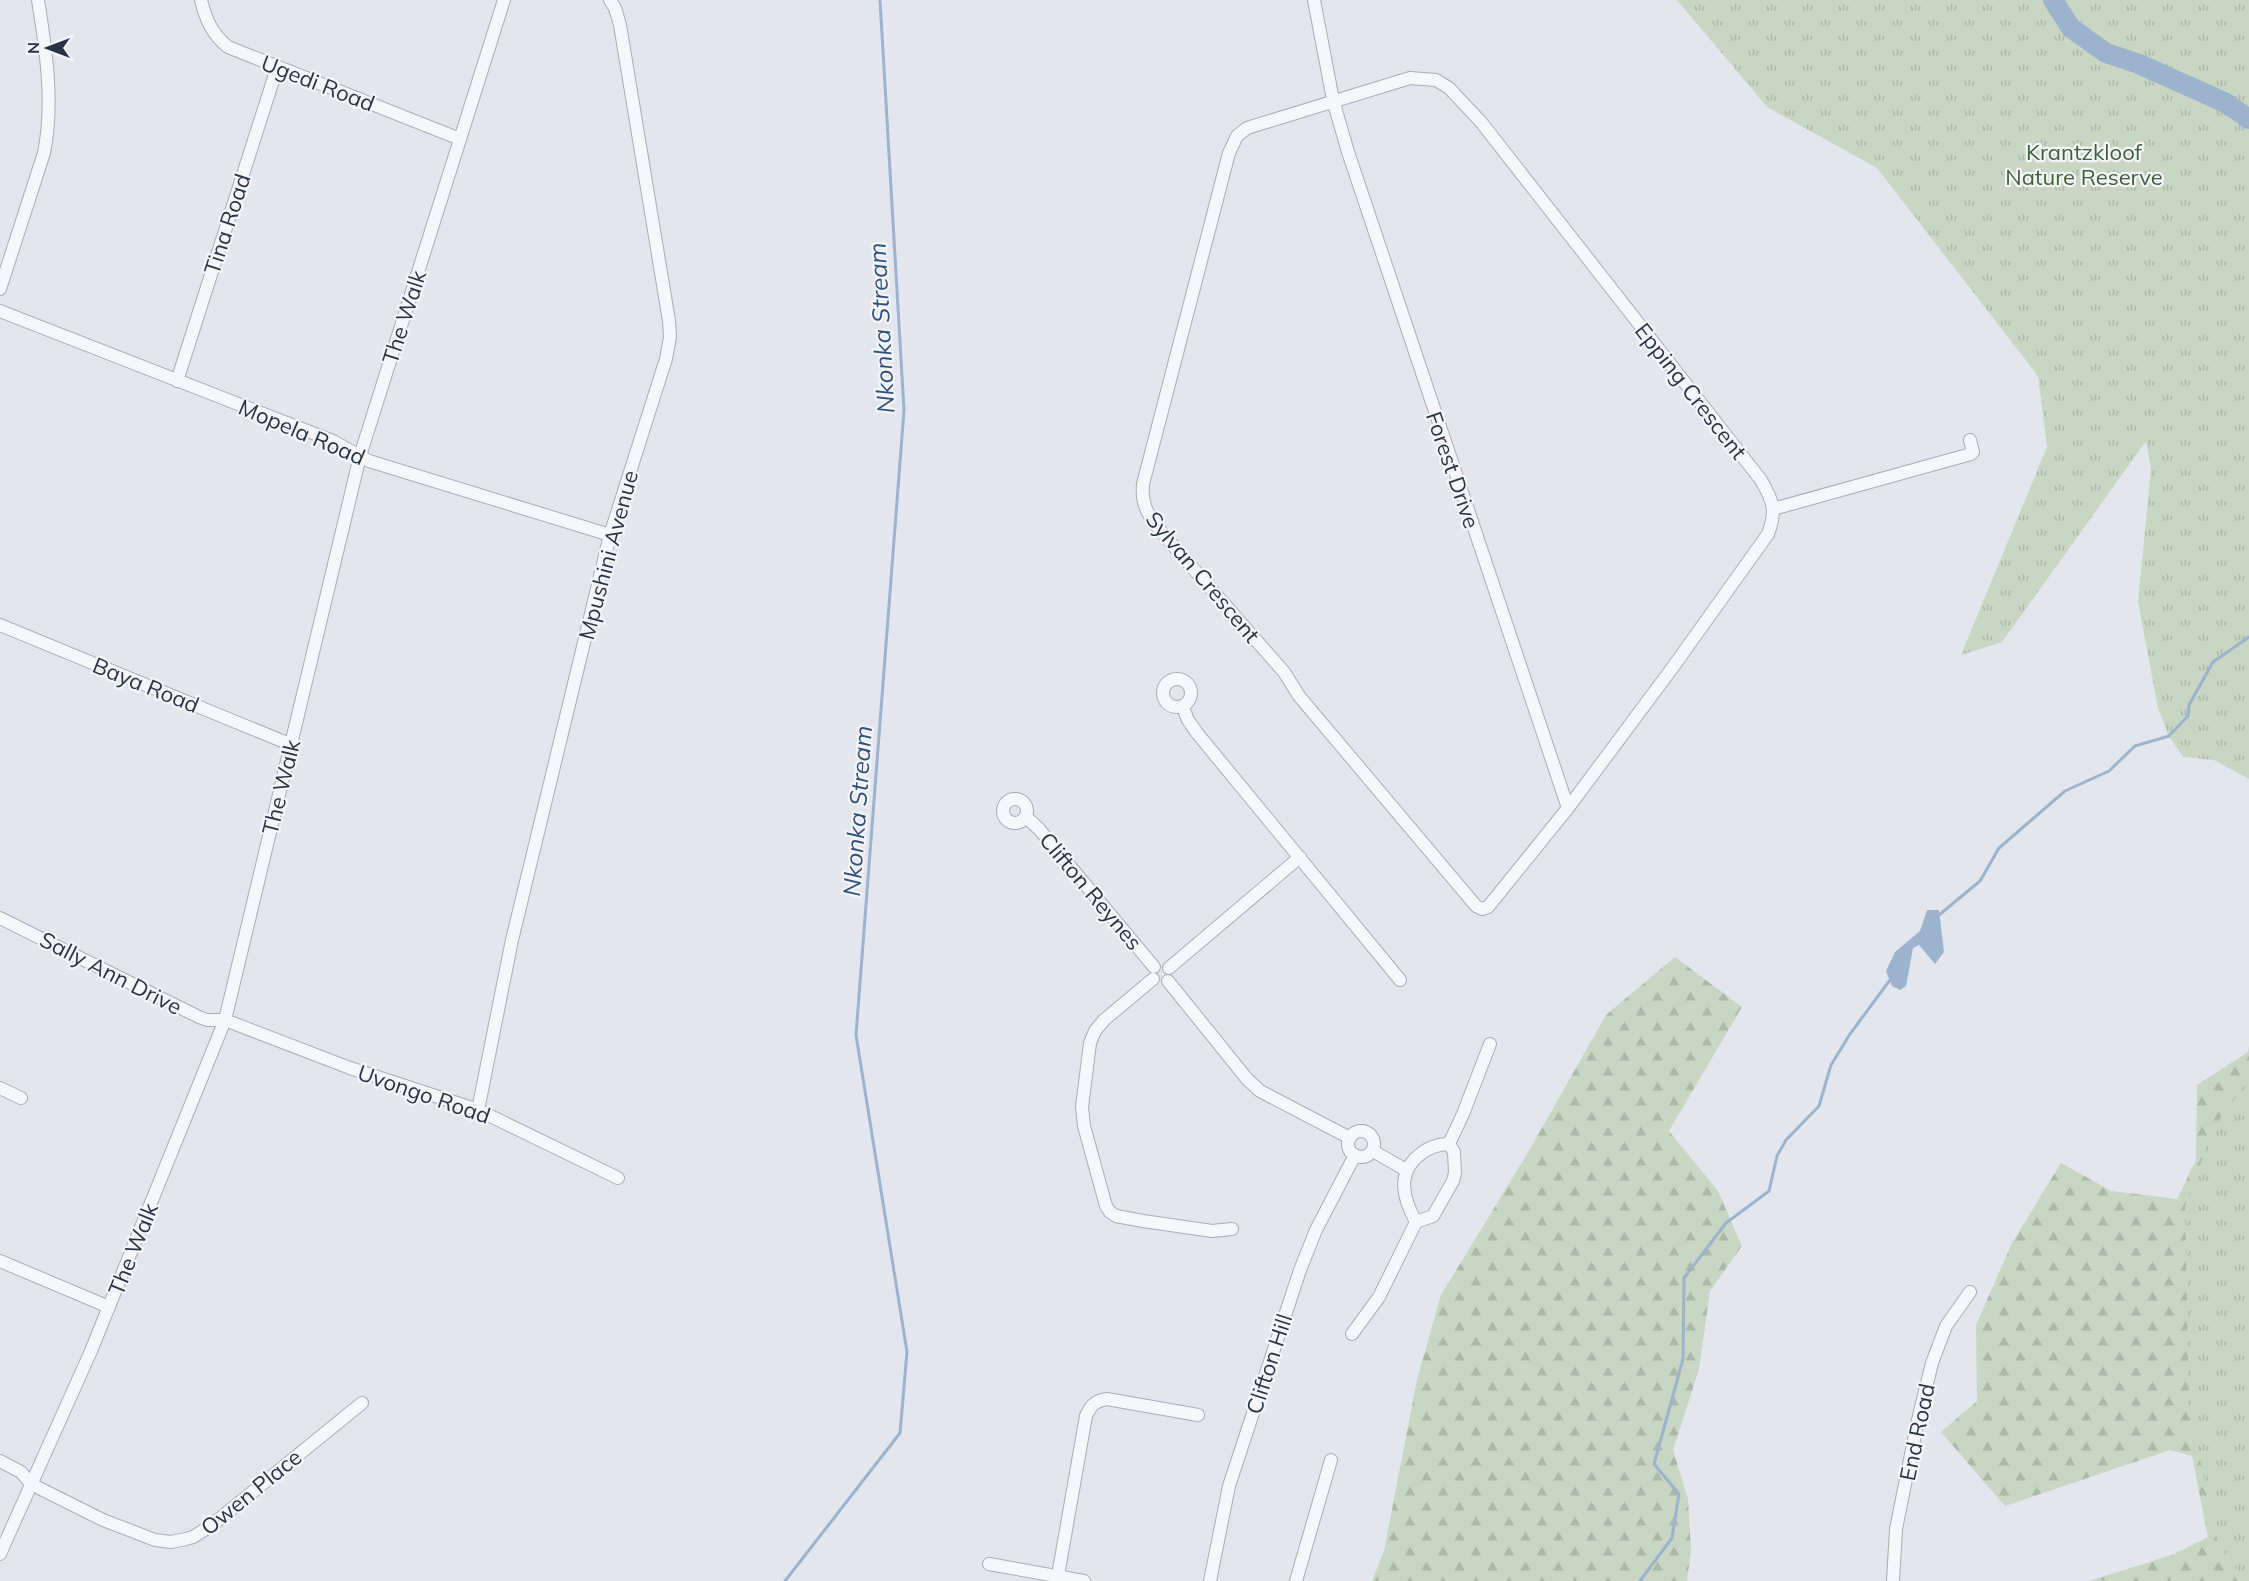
<svg xmlns="http://www.w3.org/2000/svg" width="2249" height="1581" font-family="Mulish,sans-serif">
  <style>
    .forest { fill: url(#forest-firs) }
    .park { fill: url(#park-tufts) }
    .water { fill: #9cb3cd }
    .lines { fill: none; stroke-linecap: round; stroke-linejoin: round }
    .stream { stroke: #9cb3cd; stroke-width: 3 }
    .river { stroke: #9cb3cd; stroke-width: 20 }
    .street-casing { stroke: #a7adb7; stroke-width: 14 }
    .street { stroke: #f6f7fa; stroke-width: 12 }
    .labels { text-anchor: middle; dominant-baseline: central; stroke-width: 4.5; stroke-linejoin: round; paint-order: stroke }
    .street-label { font-size: 22px; fill: #293345; stroke: #f3f5f9 }
    .park-label { font-size: 22px; fill: #3d6136; stroke: #f3f5f9 }
    .water-label { font-size: 24px; font-style: italic; fill: #31507b; stroke: #f3f5f9 }
  </style>
  <defs>
    <pattern id="forest-firs" width="22" height="20" patternUnits="userSpaceOnUse" patternTransform="scale(1.5)"><rect width="22" height="20" fill="#c8d6c3"/><path d="M5 1l3.5 6h-7zM16 11l3.5 6h-7z" fill="#acb8a9"/></pattern>
    <pattern id="park-tufts" width="24" height="20" patternUnits="userSpaceOnUse" patternTransform="scale(1.5)"><rect width="24" height="20" fill="#c8d6c3"/><path d="M3 7l-1-3M5 7V3M7 7l1-3M15 17l-1-3M17 17v-4M19 17l1-3" fill="none" stroke="#acb8a9"/></pattern>
  </defs>
  <rect width="100%" height="100%" fill="#e3e6ec"/>
  <!-- forest -->
  <g class="forest">
    <polygon points="1675,957 1742,1007 1669,1131 1718,1191 1742,1246 1710,1291 1699,1369 1673,1450 1688,1499 1691,1550 1687,1581 1372,1581 1384,1551 1417,1380 1441,1295 1526,1156 1606,1015"/>
    <polygon points="2249,1046 2249,1581 2089,1581 2172,1555 2208,1537 2192,1456 2170,1450 2005,1506 1941,1432 1977,1401 1976,1325 2012,1243 2061,1163 2111,1191 2177,1199 2196,1160 2197,1085 2248,1052"/>
  </g>
  <!-- park -->
  <g class="park">
    <polygon points="1677,0 2249,0 2249,779 2214,760 2183,757 2169,736 2158,708 2138,602 2151,469 2146,441 2002,642 1961,655 2047,447 2038,376 1877,168 1767,107"/>
    <polygon points="2249,1079 2249,1581 2245,1581 2218,1544 2189,1409 2185,1206 2214,1127"/>
  </g>
  <!-- water -->
  <polygon class="water" points="1927,910 1939,910 1944,952 1935,964 1919,945 1913,948 1906,986 1900,990 1892,986 1886,971 1895,952 1920,931"/>
  <g class="lines">
    <!-- stream -->
    <g class="stream">
      <polyline points="1939,915 1980,881 1999,848 2065,791 2109,771 2135,746 2169,736 2188,716 2189,705 2213,662 2249,637"/>
      <polyline points="785,1581 900,1433 907,1352 856,1035 904,410 880,0"/>
      <polyline points="1640,1581 1672,1538 1679,1494 1654,1464 1683,1359 1684,1278 1726,1223 1769,1191 1777,1156 1786,1140 1819,1106 1831,1065 1850,1034 1890,980"/>
    </g>
    <!-- river -->
    <polyline class="river" points="2053,0 2071,28 2106,53 2139,64 2226,103 2249,119"/>
    <defs>
      <g id="street">
        <path d="M201 0C206 20 212 34 228 47L460 139"/>
        <path d="M1314 0 1333 100 1348 152 1568 808 1488 907 1482 909 1476 906 1299 696 1284 672 1163 534C1149 516 1141 507 1143 484L1229 153 1237 136 1247 128 1410 78 1436 80 1449 88 1481 122 1761 480C1773 501 1777 510 1768 534L1673 667 1568 808"/>
        <path d="M0 289 44 153C54 103 46 50 38 0"/>
        <polyline points="0,311 333,441 369,461 610,535"/>
        <polyline points="177,381 277,68"/>
        <polyline points="1773,509 1971,454 1973,452 1970,440"/>
        <polyline points="0,625 292,745"/>
        <circle cx="1177" cy="693" r="14"/>
        <polyline points="1183,708 1188,720 1197,733 1400,980"/>
        <circle cx="1015" cy="811" r="12"/>
        <polyline points="1026,817 1039,829 1154,967"/>
        <polyline points="0,918 199,1017 207,1020 225,1020 350,1068 478,1110 618,1178"/>
        <polyline points="1169,968 1300,857"/>
        <polyline points="1153,979 1104,1020 1095,1031 1090,1043 1082,1107 1084,1126 1106,1206 1110,1212 1116,1216 1143,1221 1212,1231 1232,1229"/>
        <polyline points="1168,981 1247,1079 1260,1091 1350,1138"/>
        <polyline points="0,1088 21,1098"/>
        <polyline points="478,1110 512,940 610,535 666,359 670,337 669,321 620,25 615,8 610,0"/>
        <circle cx="1361" cy="1144" r="13"/>
        <polyline points="1449,1144 1463,1114 1490,1044"/>
        <polyline points="1373,1151 1406,1170"/>
        <path d="M1416 1222C1404 1200 1396 1175 1418 1156 1427 1148 1437 1144 1449 1144"/>
        <polyline points="0,1261 109,1307"/>
        <polyline points="1352,1334 1379,1297 1416,1222 1433,1216 1453,1181 1455,1173 1454,1152 1449,1144"/>
        <polyline points="0,1461 21,1472 31,1484 103,1520 155,1540 171,1542 186,1539 193,1537 212,1525 362,1403"/>
        <polyline points="0,1554 91,1351 225,1020 360,456 504,0"/>
        <polyline points="989,1564 1084,1581"/>
        <path d="M1057 1581 1086 1416C1091 1405 1095 1401 1107 1399L1198 1415"/>
        <polyline points="1210,1581 1229,1486 1300,1270 1316,1230 1355,1155"/>
        <polyline points="1296,1581 1331,1460"/>
        <polyline points="1893,1581 1896,1529 1918,1420 1932,1363 1946,1326 1970,1292"/>
      </g>
    </defs>
    <!-- street casing -->
    <use href="#street" class="street-casing"/>
    <!-- street -->
    <use href="#street" class="street"/>
  </g>
  <g class="labels">
    <!-- street labels -->
    <g class="street-label">
      <text transform="translate(318 83) rotate(21)">Ugedi Road</text>
      <text transform="translate(227 224) rotate(-72)">Tina Road</text>
      <text transform="translate(404 317) rotate(-72)">The Walk</text>
      <text transform="translate(1691 391) rotate(52)">Epping Crescent</text>
      <text transform="translate(302 432) rotate(23)">Mopela Road</text>
      <text transform="translate(1453 470) rotate(71)">Forest Drive</text>
      <text transform="translate(608 555) rotate(-75)">Mpushini Avenue</text>
      <text transform="translate(1203 577) rotate(50)">Sylvan Crescent</text>
      <text transform="translate(146 685) rotate(22)">Baya Road</text>
      <text transform="translate(281 787) rotate(-76)">The Walk</text>
      <text transform="translate(1091 891) rotate(50)">Clifton Reynes</text>
      <text transform="translate(111 973) rotate(27)">Sally Ann Drive</text>
      <text transform="translate(424 1094) rotate(19)">Uvongo Road</text>
      <text transform="translate(133 1249) rotate(-68)">The Walk</text>
      <text transform="translate(1269 1364) rotate(-72)">Clifton Hill</text>
      <text transform="translate(1917 1432) rotate(-78)">End Road</text>
      <text transform="translate(251 1492) rotate(-39)">Owen Place</text>
    </g>
    <!-- park labels -->
    <g class="park-label">
      <text x="2084" y="152">Krantzkloof<tspan x="2084" dy="25">Nature Reserve</tspan></text>
    </g>
    <!-- water labels -->
    <g class="water-label">
      <text transform="translate(881 328) rotate(-93)">Nkonka Stream</text>
      <text transform="translate(857 811) rotate(-86)">Nkonka Stream</text>
    </g>
  </g>
  <!-- north arrow -->
  <g transform="translate(48 48) rotate(270)" stroke="#f3f5f9" stroke-width="4.5" paint-order="stroke">
  <path d="M0-4.5L10 22L0 15L-10 22Z" fill="#293345"/>
  <text y="-9" font-size="16" font-weight="bold" text-anchor="middle" fill="#293345">N</text>
  </g>
</svg>
